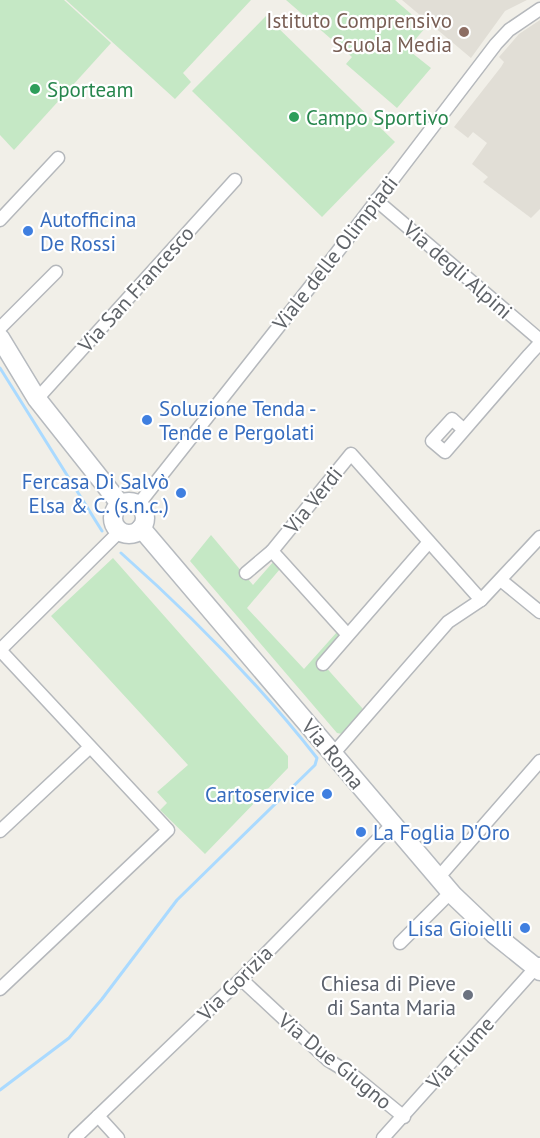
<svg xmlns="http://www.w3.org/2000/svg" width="540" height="1138" font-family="'PT Sans',sans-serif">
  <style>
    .education { fill: #e1ded6 }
    .green { fill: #c5e8c5 }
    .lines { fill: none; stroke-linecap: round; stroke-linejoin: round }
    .stream { stroke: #aadaff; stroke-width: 3 }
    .minor-casing { stroke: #b5b8bc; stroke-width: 15 }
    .secondary-casing { stroke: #b6babf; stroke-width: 21 }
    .minor { stroke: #fff; stroke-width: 12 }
    .secondary { stroke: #fff; stroke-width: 18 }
    .education-dot { fill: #8d6e63; stroke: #fff; stroke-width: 2 }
    .leisure-dot { fill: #2e9e5b; stroke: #fff; stroke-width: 2 }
    .shop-dot { fill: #3f7fe0; stroke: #fff; stroke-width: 2 }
    .worship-dot { fill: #6b7280; stroke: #fff; stroke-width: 2 }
    .labels { text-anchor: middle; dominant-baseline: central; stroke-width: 4.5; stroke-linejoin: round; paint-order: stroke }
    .education-label { font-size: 21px; fill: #785e54; stroke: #fff; text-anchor: end }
    .leisure-label { font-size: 21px; fill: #27864d; stroke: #fff; text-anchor: start }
    .shop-label { font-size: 21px; fill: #366cbe; stroke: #fff; text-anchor: start }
    .street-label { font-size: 21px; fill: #5f6368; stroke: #fff }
    .worship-label { font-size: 21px; fill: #5b616d; stroke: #fff; text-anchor: end }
  </style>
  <rect width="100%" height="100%" fill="#f1efe8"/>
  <!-- education -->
  <g class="education">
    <polygon points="402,0 527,0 505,11 471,58"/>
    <polygon points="540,20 540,209 531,218 483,182 488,177 472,164 487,143 473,132 468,138 454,127 501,67 504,62 499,57 506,49 519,34"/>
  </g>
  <!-- green -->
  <g class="green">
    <polygon points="0,0 64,0 111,43 14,150 0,135"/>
    <polygon points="66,0 251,0 183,73 191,82 175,99"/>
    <polygon points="286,0 395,0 426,27 407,49 431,68 397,108 346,64 352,57"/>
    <polygon points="266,16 395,142 322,217 192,91"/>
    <polygon points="211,535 253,585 274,561 280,569 247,608 304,669 337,632 342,638 323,664 363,709 342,734 337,733 190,561"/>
    <polygon points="113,558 288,756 288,768 205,854 160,810 167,803 157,792 188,765 51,616"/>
  </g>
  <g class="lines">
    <!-- stream -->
    <g class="stream">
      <polyline points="0,368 102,531"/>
      <path d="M0 1090 69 1038 102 999 177 900 315 765 317 758C259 684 191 615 121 553"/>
    </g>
    <defs>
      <g id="minor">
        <polyline points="376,200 540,340"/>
        <polyline points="0,220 58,158"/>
        <polyline points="0,328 56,272"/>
        <polyline points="37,399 235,180"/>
        <polyline points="464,430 452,419 432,441 445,452 529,355 540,343"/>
        <polyline points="138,505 332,259 496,44 509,30 540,9"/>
        <polyline points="246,573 272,551"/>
        <polyline points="502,581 540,612"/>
        <polyline points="347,634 272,551 351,454 481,600"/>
        <polyline points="0,650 120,531"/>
        <polyline points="323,664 429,542"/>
        <polyline points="333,754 448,622 481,600 540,537"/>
        <polyline points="0,831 90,747"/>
        <polyline points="438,878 540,761"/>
        <polyline points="400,943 450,893"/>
        <polyline points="241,979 328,1060 354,1076 404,1117"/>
        <polyline points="0,989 168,830 0,650"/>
        <polyline points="98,1116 118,1138"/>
        <polyline points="75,1138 241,979 392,825"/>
        <polyline points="383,1138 539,964"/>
      </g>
      <g id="secondary">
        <polyline points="0,338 37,399 121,505"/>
        <circle cx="129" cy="518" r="16"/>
        <polyline points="141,528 453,895 494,934 540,971"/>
      </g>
    </defs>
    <!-- minor casing -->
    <use href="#minor" class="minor-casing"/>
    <!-- secondary casing -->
    <use href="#secondary" class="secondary-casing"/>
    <!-- minor -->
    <use href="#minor" class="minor"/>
    <!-- secondary -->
    <use href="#secondary" class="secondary"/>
  </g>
  <!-- markers -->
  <circle class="education-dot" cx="464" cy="32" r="6"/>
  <g class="leisure-dot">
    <circle cx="35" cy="89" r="6"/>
    <circle cx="294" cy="117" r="6"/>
  </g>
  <g class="shop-dot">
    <circle cx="28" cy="231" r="6"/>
    <circle cx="147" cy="420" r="6"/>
    <circle cx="181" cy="493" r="6"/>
    <circle cx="327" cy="794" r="6"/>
    <circle cx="361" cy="832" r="6"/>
    <circle cx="525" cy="928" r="6"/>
  </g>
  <circle class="worship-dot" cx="468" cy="995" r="6"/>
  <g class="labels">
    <!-- education labels -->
    <g class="education-label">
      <text x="452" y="20">Istituto Comprensivo<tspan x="452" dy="24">Scuola Media</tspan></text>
    </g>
    <!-- leisure labels -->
    <g class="leisure-label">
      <text x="47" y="89">Sporteam</text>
      <text x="306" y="117">Campo Sportivo</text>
    </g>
    <!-- shop labels -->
    <g class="shop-label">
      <text x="40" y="219">Autofficina<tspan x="40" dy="24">De Rossi</tspan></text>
      <text x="159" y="408">Soluzione Tenda -<tspan x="159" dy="24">Tende e Pergolati</tspan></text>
      <text x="169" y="481" text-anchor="end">Fercasa Di Salvò<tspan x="169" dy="24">Elsa &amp; C. (s.n.c.)</tspan></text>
      <text x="315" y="794" text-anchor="end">Cartoservice</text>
      <text x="373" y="832">La Foglia D'Oro</text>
      <text x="513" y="928" text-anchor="end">Lisa Gioielli</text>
    </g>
    <!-- street labels -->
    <g class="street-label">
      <text transform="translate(335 253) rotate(-52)">Viale delle Olimpiadi</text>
      <text transform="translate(458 270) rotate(41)">Via degli Alpini</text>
      <text transform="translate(136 289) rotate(-48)">Via San Francesco</text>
      <text transform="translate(313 500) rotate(-51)">Via Verdi</text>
      <text transform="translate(333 754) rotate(50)">Via Roma</text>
      <text transform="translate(235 983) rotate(-45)">Via Gorizia</text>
      <text transform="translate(460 1053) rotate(-48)">Via Fiume</text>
      <text transform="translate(335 1061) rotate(39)">Via Due Giugno</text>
    </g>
    <!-- worship labels -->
    <g class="worship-label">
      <text x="456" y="983">Chiesa di Pieve<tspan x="456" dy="24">di Santa Maria</tspan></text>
    </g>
  </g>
</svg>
